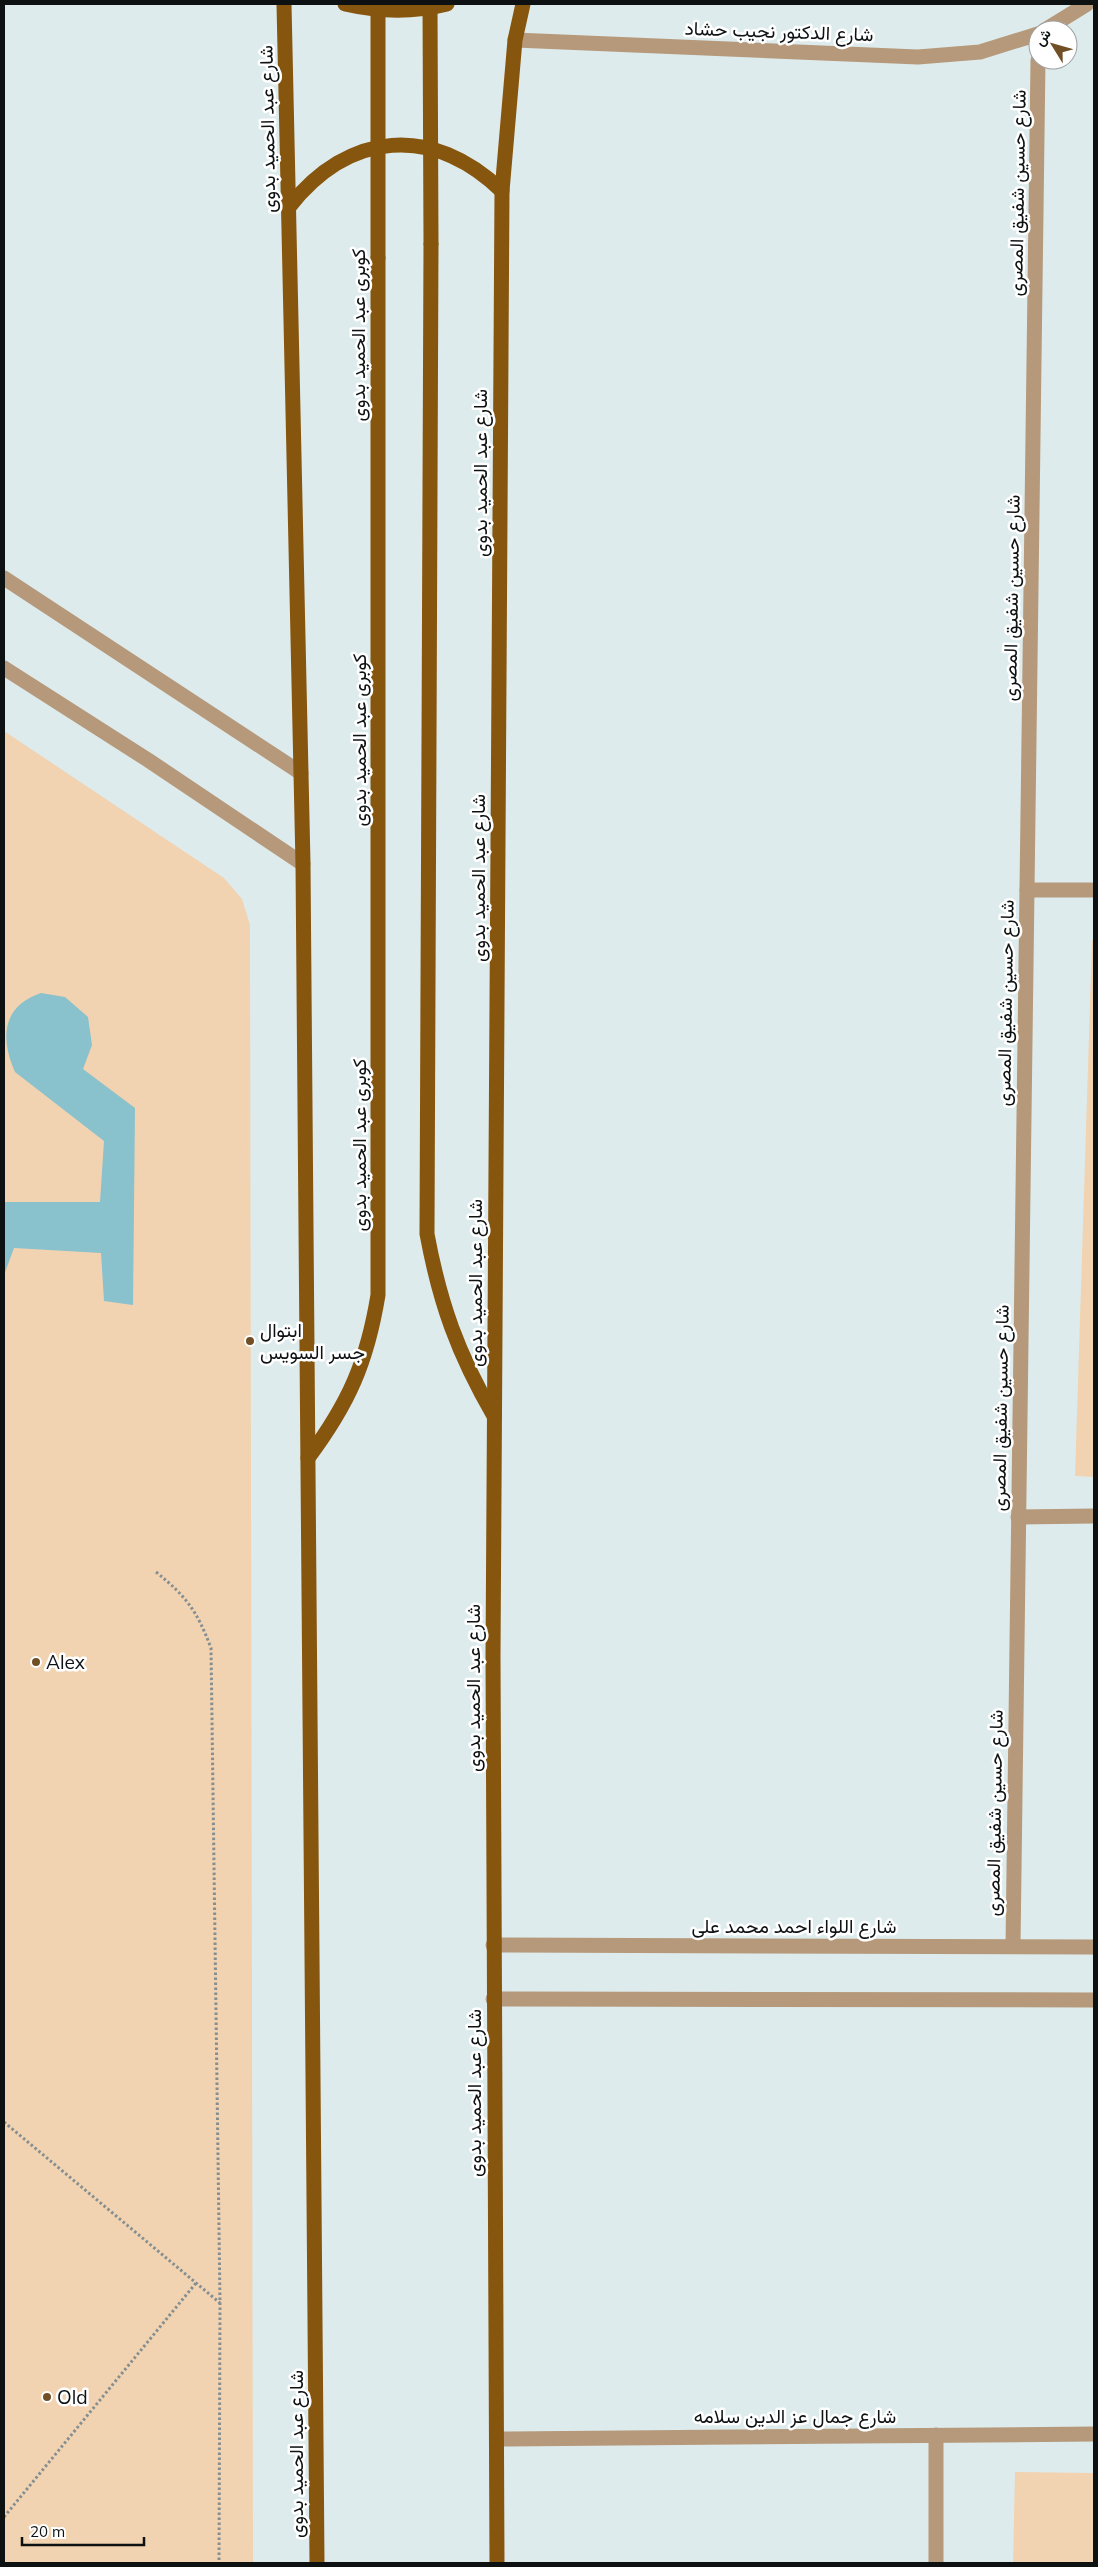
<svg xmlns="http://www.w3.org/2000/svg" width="1098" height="2567" font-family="Mulish,Vazirmatn,sans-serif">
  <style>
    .green { fill: #f1d3b1 }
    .water { fill: #89c1cc }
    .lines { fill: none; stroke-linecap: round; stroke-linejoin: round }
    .path { stroke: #858e90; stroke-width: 3; stroke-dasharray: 2.5 2.5; stroke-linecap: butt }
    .service { stroke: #b5997a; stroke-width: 15 }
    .minor { stroke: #b5997a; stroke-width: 15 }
    .primary { stroke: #87560e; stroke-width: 15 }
    .primary-bridge { stroke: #87560e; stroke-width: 15 }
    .poi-dot { fill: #704f26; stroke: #fff; stroke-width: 2 }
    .labels { text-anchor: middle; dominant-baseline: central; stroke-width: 5; stroke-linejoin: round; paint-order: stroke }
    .street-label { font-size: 19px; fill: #0d1112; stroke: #fff }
    .poi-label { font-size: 19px; fill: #0d1112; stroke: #fff; text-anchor: start }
  </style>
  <rect width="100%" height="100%" fill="#deebed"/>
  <!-- green -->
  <g class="green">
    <polygon points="4,731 224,878 242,899 250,925 253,2563 4,2563"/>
    <polygon points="1092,940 1094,940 1094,1477 1075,1476"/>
    <polygon points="1015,2472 1094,2473 1094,2563 1013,2563"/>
  </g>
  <!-- water -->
  <path class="water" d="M41 993 65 997 88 1017 92 1045 83 1069 135 1108 133 1305 104 1301 101 1253 14 1248 4 1275V1202H100L104 1141 15 1072C0 1038 2 1006 41 993Z"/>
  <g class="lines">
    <!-- path -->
    <g class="path">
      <path d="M156 1572C187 1597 197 1611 211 1648L220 2303 219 2563"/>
      <polyline points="4,2122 220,2303"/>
      <polyline points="4,2517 196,2283"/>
    </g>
    <!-- service -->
    <g class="service">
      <polyline points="4,578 301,773"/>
      <polyline points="4,668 148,760 303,864"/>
    </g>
    <!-- minor -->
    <g class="minor">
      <polyline points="1045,30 1087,4"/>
      <polyline points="515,40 918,57 980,52 1038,34"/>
      <polyline points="1027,890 1094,890"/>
      <polyline points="1018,1517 1094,1516"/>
      <polyline points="493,1945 1094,1947"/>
      <polyline points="1013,1946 1038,60"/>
      <polyline points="493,1999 1094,2000"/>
      <polyline points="936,2435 936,2563"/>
      <polyline points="497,2439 1094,2434"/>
    </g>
    <!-- primary -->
    <g class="primary">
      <polyline points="284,4 303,864 317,2563"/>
      <path d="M345 4C380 12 412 13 447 4"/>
      <path d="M289 207C349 131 432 124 502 191"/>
      <path d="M431 244 427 1234C440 1304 458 1354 494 1416"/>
      <path d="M308 1458C349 1403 367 1362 378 1295V258"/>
      <polyline points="497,2563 493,1656 502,191 515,40 523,4"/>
    </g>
    <!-- primary-bridge -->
    <g class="primary-bridge">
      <polyline points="378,4 378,258"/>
      <polyline points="430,4 431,244"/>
    </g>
  </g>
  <!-- markers -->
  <g class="poi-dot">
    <circle cx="250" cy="1341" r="5"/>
    <circle cx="36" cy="1662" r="5"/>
    <circle cx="47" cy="2397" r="5"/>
  </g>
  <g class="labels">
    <!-- street labels -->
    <g class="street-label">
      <text transform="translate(779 31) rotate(2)">شارع الدكتور نجيب حشاد</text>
      <text transform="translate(267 129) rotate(-91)">شارع عبد الحميد بدوى</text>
      <text transform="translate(1017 193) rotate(-89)">شارع حسين شفيق المصرى</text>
      <text transform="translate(358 335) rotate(-90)">كوبرى عبد الحميد بدوى</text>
      <text transform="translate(480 473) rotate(-90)">شارع عبد الحميد بدوى</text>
      <text transform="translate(1011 598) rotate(-89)">شارع حسين شفيق المصرى</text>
      <text transform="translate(359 740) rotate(-90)">كوبرى عبد الحميد بدوى</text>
      <text transform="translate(478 878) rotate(-90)">شارع عبد الحميد بدوى</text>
      <text transform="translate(1005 1003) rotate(-89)">شارع حسين شفيق المصرى</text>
      <text transform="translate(359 1145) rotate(-90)">كوبرى عبد الحميد بدوى</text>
      <text transform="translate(475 1283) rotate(-90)">شارع عبد الحميد بدوى</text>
      <text transform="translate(1000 1408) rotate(-89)">شارع حسين شفيق المصرى</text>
      <text transform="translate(473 1688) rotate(-90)">شارع عبد الحميد بدوى</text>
      <text transform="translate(994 1813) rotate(-89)">شارع حسين شفيق المصرى</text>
      <text x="794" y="1926">شارع اللواء احمد محمد على</text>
      <text transform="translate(474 2093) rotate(-90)">شارع عبد الحميد بدوى</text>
      <text x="795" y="2416">شارع جمال عز الدين سلامه</text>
      <text transform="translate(296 2454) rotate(-90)">شارع عبد الحميد بدوى</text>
    </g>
    <!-- poi labels -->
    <g class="poi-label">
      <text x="260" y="1330">ابتوال<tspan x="260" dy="22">جسر السويس</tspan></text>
      <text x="46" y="1662">Alex</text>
      <text x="57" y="2397">Old</text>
    </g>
  </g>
  <!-- border -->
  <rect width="1098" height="2567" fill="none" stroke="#0d1112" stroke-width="10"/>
  <!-- north arrow -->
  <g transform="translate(1053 45) rotate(307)"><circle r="24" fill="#ffffff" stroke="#9ea0a0"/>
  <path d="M0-4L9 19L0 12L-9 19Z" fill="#704f26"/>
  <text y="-8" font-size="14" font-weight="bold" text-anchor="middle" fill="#0d1112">ش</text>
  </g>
  <!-- scale -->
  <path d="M22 2537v8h122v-8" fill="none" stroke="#0d1112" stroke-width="2.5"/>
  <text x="30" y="2537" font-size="15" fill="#0d1112" stroke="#ffffff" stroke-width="4" paint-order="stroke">20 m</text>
</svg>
